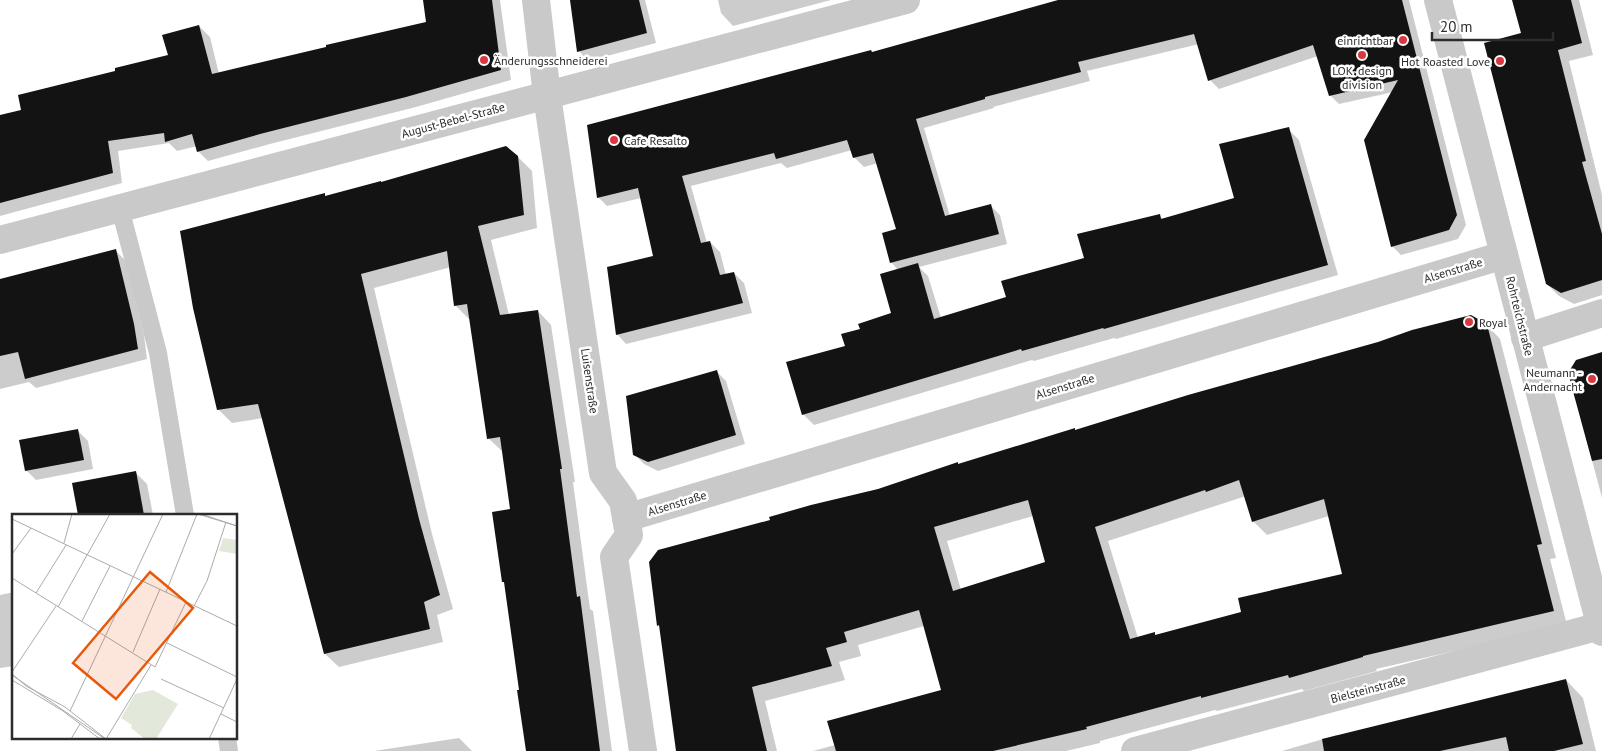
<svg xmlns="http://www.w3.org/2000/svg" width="1602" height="751" font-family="'PT Sans',sans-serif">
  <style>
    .shadow { fill: #0003; fill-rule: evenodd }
    .building { fill: #131313; fill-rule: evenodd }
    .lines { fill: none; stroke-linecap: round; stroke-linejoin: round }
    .service { stroke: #c9c9c9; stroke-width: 18 }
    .minor { stroke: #c9c9c9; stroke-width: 28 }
    .poi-dot { fill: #da3740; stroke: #fff; stroke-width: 2 }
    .labels { text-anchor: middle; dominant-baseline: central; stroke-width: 5; stroke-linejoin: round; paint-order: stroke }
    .poi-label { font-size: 12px; fill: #2c2c2c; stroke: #fff; text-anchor: end }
    .street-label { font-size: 12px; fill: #2c2c2c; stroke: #fff }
    .inset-road { fill: none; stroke: #ababab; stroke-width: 1 }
    .view { fill: #e8590c; fill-opacity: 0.15; stroke: #e8590c; stroke-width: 2.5 }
    .inset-edge { fill: none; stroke: #2c2c2c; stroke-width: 2.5 }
  </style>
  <rect width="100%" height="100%" fill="#fff"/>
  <!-- shadow -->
  <g class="shadow">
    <polygon points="424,0 500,0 511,80 416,107 270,144 208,161 198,151 197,146 177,151 169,143 118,151 122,183 0,216 0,117 22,111 117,71 169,56 199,26 210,37 219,74 427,23"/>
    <polygon points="571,0 645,0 656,43 588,61 579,51"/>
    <polygon points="718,0 831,0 733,26 721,13"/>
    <polygon points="1065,0 1409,0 1466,225 1458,239 1401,255 1392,246 1393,92 1339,104 1330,95 1318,56 1219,89 1210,80 1199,44 1087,71 1090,81 993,107 994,108 924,128 950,216 991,206 1000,215 1007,244 919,267 928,276 941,318 1008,298 1086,259 1159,215 1164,220 1236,199 1288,129 1299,140 1338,275 1116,339 1114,338 1034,361 1032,360 814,425 803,414 846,347 861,330 892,314 898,270 891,262 897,230 878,163 864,167 854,157 852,150 787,168 781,163 691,186 707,243 710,242 720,252 726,275 734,273 744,283 752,313 626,344 617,334 654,256 641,198 607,206 598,197 872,53"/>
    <polygon points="1514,0 1579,0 1593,55 1569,61 1602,195 1602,295 1574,304 1559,296 1547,284 1523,34"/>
    <polygon points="518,157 532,171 537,228 491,240 509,315 538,311 551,325 575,482 573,482 590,609 593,611 612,751 528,751 506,584 503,581 511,510 503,452 488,438 471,318 469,319 455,305 451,267 374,288 432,534 453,609 437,615 443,642 339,667 325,654 263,418 232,423 218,409 324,195 327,197"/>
    <polygon points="115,250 125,260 144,335 147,359 36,388 29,382 0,389 0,280"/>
    <path d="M1486 324 1500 339 1556 558 1550 559 1567 625 1376 669 1377 671 1304 691 1302 689 1217 711 1215 710 1100 741V743L1066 751H813L835 745 942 691 924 626 858 645 861 656 839 662 845 680 765 701 777 751H677L660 627 658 625 878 490 1076 431ZM1246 496 1253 521 1267 535 1329 516 1344 575 1243 612 1156 636 1154 634 1138 638 1108 541ZM1033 516 1047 563 961 590 947 541Z"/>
    <polygon points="1602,353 1602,498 1569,373"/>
    <polygon points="716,371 726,381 745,444 658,471 644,464 634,454"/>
    <polygon points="78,431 88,441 93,469 36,480 26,470"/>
    <polygon points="135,472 147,484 153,515 79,515"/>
    <polygon points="14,592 14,666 0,668 0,595"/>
    <polygon points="1566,680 1583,698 1596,751 1282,751 1337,735 1347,745"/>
    <polygon points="459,738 472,751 374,751"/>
  </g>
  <!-- building -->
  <g class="building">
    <polygon points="423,0 492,0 501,70 406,97 260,134 197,152 192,134 165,142 164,133 108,141 113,173 0,203 0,115 21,110 18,95 115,71 115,68 168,55 162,35 199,25 212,74 326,47 326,45 426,22"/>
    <polygon points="570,0 639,0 647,33 577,52"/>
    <polygon points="1058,0 1402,0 1457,215 1449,230 1391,247 1364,140 1398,80 1329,96 1313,45 1208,81 1194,34 1078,62 1081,72 985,97 985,99 916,119 945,216 991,204 999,234 890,263 882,233 896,229 873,153 853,158 847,140 776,159 774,153 682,176 701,243 710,241 720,275 734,272 743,303 616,335 607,267 653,256 638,188 597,198 587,125 871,50 872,52"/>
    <polygon points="1512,0 1571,0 1582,43 1558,50 1586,161 1582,162 1602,234 1602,280 1561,293 1546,284 1484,43 1521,33"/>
    <polygon points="1289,127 1328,265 1104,329 1103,328 1022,351 1021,349 802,415 786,362 845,346 841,334 860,329 858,324 891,313 880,274 918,263 934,319 1006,297 1001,281 1084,258 1077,234 1160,214 1161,219 1234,198 1219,144"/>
    <polygon points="506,146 518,156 524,215 478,226 500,315 538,310 562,469 560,469 577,597 580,596 600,751 526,751 517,690 519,690 504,582 502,582 492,512 510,509 500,437 487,439 467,304 454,306 447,251 361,274 419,519 440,595 424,602 430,629 324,654 258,404 217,410 193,308 180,231 325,193 325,196 381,181 381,182"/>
    <polygon points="116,249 134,324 138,349 25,379 18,352 0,356 0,279"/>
    <path d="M1471 315 1487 324 1542 544 1537 545 1554 611 1363 656V657L1289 678 1288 675 1201 698V696L1086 727 1087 729 993 751H836L827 721 941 690 919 610 844 632 847 642 826 648 832 666 752 687 767 751H676L659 625 657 626 649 562 658 550 770 520 769 517 811 505 878 489 958 462V464L1075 428V430L1188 395 1378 342 1412 330ZM1239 480 1252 522 1324 499 1342 574 1238 598 1241 612 1155 635V632L1130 639 1095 527 1205 490 1206 492ZM1028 500 1045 562 953 591 934 527Z"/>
    <polygon points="1602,352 1602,459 1592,461 1568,373 1576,360"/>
    <polygon points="717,370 736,435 648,462 633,455 626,396"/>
    <polygon points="78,429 84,460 25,471 19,440"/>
    <polygon points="136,471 144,515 78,515 72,483"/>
    <polygon points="1566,679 1583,744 1554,751 1509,751 1506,737 1440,751 1324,751 1322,739"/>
  </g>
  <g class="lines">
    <!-- service -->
    <g class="service">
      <polyline points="120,208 158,353 185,515"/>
      <polyline points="227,737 229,751"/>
    </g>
    <!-- minor -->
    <g class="minor">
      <polyline points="536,0 547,96 603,473 623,501 629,535 614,557 643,751"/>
      <polyline points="1438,0 1602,632"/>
      <polyline points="0,240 906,0"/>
      <polyline points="1525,338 1602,313"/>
      <polyline points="626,518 1504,255"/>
      <polyline points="1135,751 1600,626"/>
    </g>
  </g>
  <!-- markers -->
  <g class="poi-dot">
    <circle cx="1403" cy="40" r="5"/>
    <circle cx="1362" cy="55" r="5"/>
    <circle cx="484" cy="60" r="5"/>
    <circle cx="1500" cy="61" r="5"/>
    <circle cx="614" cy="140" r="5"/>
    <circle cx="1469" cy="322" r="5"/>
    <circle cx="1592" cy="379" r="5"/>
  </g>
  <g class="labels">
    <!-- poi labels -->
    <g class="poi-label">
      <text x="1393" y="40">einrichtbar</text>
      <text x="494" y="60" text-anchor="start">Änderungsschneiderei</text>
      <text x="1490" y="61">Hot Roasted Love</text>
      <text x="1362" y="70" text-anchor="middle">LOK. design<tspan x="1362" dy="14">division</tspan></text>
      <text x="624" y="140" text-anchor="start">Cafe Resalto</text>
      <text x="1479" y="322" text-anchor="start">Royal</text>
      <text x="1582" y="372">Neumann -<tspan x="1582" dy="14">Andernacht</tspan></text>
    </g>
    <!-- street labels -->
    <g class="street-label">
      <text transform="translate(453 120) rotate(-15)">August-Bebel-Straße</text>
      <text transform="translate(1453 270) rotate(-17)">Alsenstraße</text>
      <text transform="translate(1520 316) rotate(76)">Rohrteichstraße</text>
      <text transform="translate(590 381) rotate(82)">Luisenstraße</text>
      <text transform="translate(1065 386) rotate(-17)">Alsenstraße</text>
      <text transform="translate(677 503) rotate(-17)">Alsenstraße</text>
      <text transform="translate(1368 689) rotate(-15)">Bielsteinstraße</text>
    </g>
  </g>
  <!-- overview -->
  <g transform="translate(12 514)">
    <rect width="225" height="225" fill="#fff"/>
    <path d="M211 24 225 26V40L207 37ZM141 176 166 190 144 225H133L119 214 120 211 109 204 123 180Z" fill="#e2e9da"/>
    <path class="inset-road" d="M186 0 225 12M189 0 225 12M0 5 225 112M52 29 60 0M0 40 19 14M0 64 143 153 174 88M154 78 185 0M24 79 54 31M182 92 195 67 214 8M46 93 98 0M70 107 98 52M155 129 225 163M121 138 148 75M0 158 44 92M0 160 14 172 53 193 94 225M0 161 93 225M149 165 212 194M0 166 51 197 88 225M58 197 151 0M209 200 225 208M59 225 68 210M94 225 139 151M197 225 225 165"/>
    <path class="view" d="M138 58 181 94 104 185 61 149Z"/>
    <rect width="225" height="225" class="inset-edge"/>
  </g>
  <!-- scale -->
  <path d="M1432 32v8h121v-8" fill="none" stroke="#2c2c2c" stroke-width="2.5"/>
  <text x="1440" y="32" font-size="15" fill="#2c2c2c" stroke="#ffffff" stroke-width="4" paint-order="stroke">20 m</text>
</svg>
